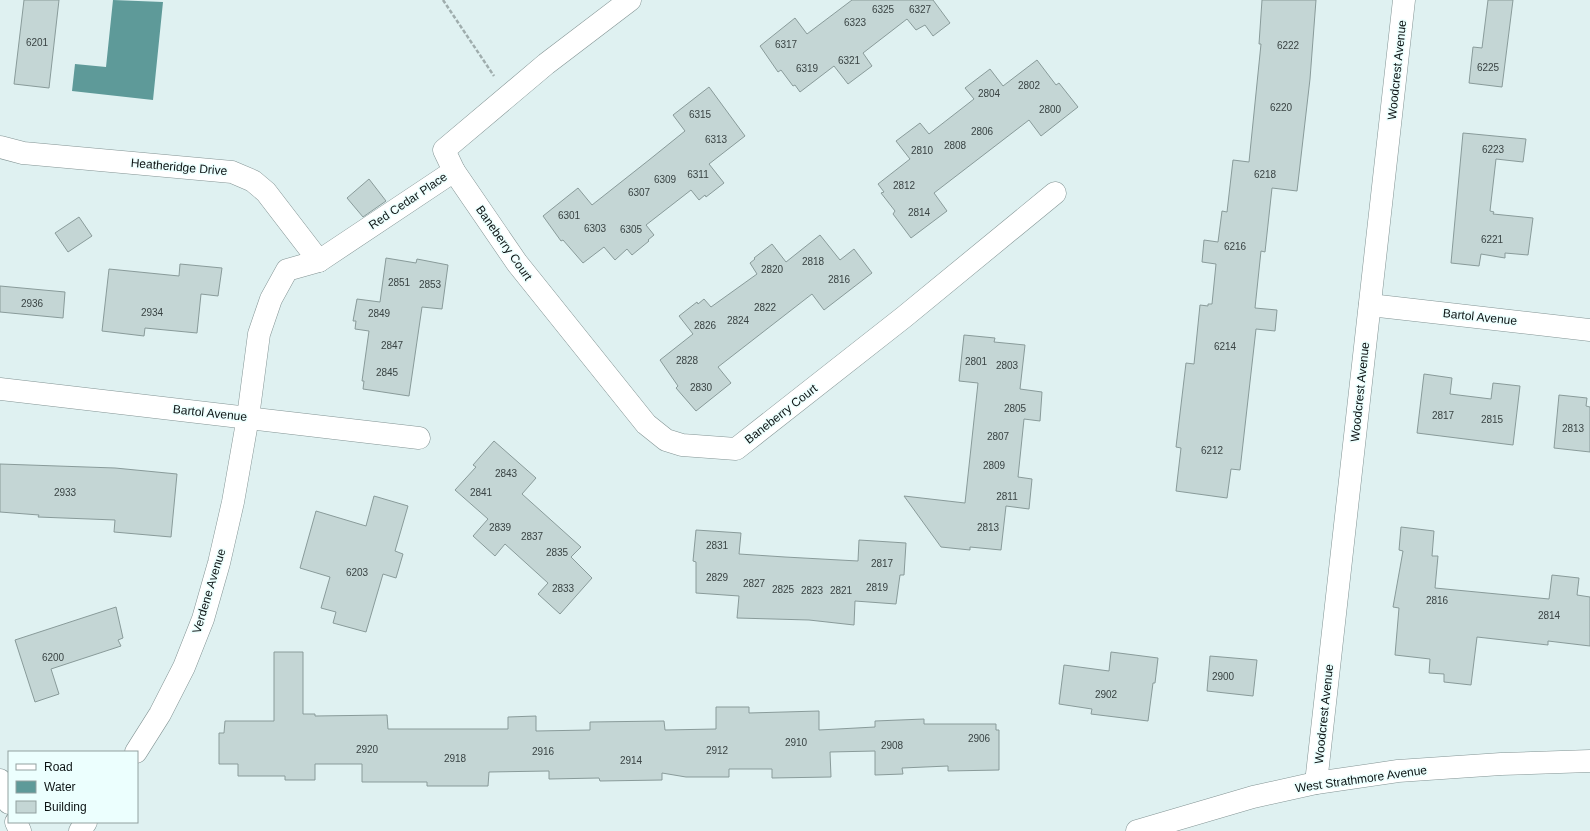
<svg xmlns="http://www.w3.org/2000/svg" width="1590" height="831" font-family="Helvetica,sans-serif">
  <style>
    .water { fill: #5e9a99 }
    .building { fill: #c4d6d5; stroke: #899b9a }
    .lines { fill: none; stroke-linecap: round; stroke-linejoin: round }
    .street-casing { stroke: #839494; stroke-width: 23 }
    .path { stroke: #9fadad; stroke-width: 2.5; stroke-dasharray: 4 2; stroke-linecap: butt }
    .street { stroke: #fff; stroke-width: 22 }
    .labels { text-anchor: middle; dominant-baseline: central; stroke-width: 3; stroke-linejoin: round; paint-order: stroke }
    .number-label { font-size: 10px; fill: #3a4444 }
    .street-label { font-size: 12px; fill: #0c1313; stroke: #ecfffe }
  </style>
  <rect width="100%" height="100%" fill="#dff1f1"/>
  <!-- water -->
  <polygon class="water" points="113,0 163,2 153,100 72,91 75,64 106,67"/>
  <!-- building -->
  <g class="building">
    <polygon points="24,0 59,0 49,88 14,84"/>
    <polygon points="852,0 933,0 950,23 933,36 925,25 916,30 907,19 863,53 872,66 848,84 834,66 800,92 795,85 793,86 781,70 778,72 760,46 795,18 807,34"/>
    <polygon points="1262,0 1316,0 1310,79 1297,191 1272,188 1265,252 1261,251 1255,308 1277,310 1275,331 1256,329 1240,470 1231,469 1227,498 1176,491 1181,448 1176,447 1186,363 1194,364 1200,305 1208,306 1208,304 1212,304 1216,264 1202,262 1204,240 1218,242 1222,211 1227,212 1233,160 1249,162 1261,44 1259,44"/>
    <polygon points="1488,0 1513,0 1502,87 1469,83 1473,47 1482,48"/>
    <polygon points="1037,60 1056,85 1059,83 1078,107 1041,136 1029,120 934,193 947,211 911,238 893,214 895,211 881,193 884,192 878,184 910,159 896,141 920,123 929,134 974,99 965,88 990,69 1003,86"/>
    <polygon points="709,87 745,136 709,164 724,183 706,197 705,195 699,200 691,190 646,225 654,235 648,240 649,241 632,255 627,249 615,260 604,247 583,263 563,240 561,241 543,216 578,188 592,205 649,160 685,131 673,115"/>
    <polygon points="1463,133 1526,139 1523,162 1496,159 1490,211 1494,212 1493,214 1533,218 1528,255 1505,253 1505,258 1481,254 1479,266 1451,263"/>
    <polygon points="369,179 386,201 363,217 347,198"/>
    <polygon points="79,217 92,236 68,252 55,233"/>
    <polygon points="820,235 840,260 854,249 872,273 824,310 812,294 718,367 731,383 696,411 676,388 678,386 660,360 693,334 679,316 697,302 698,304 704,299 711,307 757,274 750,263 755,259 754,258 772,244 786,262"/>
    <polygon points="386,258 416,263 417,259 448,265 442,309 422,307 409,396 363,389 364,381 362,381 369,331 355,329 356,321 353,321 357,299 380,302"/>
    <polygon points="180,264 222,268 218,296 201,294 197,333 145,328 144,336 102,331 109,269 179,276"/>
    <polygon points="0,286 65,292 63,318 0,312"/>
    <polygon points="964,335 995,338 994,342 1025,345 1020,389 1042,392 1040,421 1024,419 1018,477 1032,479 1029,509 1006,506 1001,550 970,547 970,550 941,547 904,496 965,503 978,383 959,381"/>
    <polygon points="1424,374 1452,378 1450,394 1491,399 1493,383 1520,386 1513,445 1417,433"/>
    <polygon points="1559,395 1587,398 1586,406 1590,407 1590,452 1554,448"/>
    <polygon points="494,441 536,478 522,494 581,547 571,557 592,578 560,614 538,594 548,583 505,544 495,556 473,536 488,519 455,490 476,467 473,465"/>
    <polygon points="0,464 115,468 177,474 171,537 114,532 115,520 38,517 39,515 0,512"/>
    <polygon points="374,496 408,506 395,551 403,554 396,578 383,574 366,632 333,623 336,612 321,608 330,577 300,568 316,511 366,526"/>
    <polygon points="1401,527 1434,531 1432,556 1438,556 1435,588 1549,599 1552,575 1579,578 1577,595 1590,597 1590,646 1548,641 1548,645 1477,637 1471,685 1444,682 1444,674 1429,673 1430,659 1395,655 1399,608 1393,607 1403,551 1399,550"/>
    <polygon points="696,530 741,533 739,554 785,557 858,561 859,540 906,543 904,575 900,575 896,604 855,601 854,625 809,620 737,618 739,596 696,593 696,562 693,561"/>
    <polygon points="116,607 123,638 118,640 121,646 51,669 59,694 35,702 15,640"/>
    <polygon points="274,652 303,652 303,714 315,714 315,716 387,715 388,729 508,729 508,717 536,716 536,731 590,730 590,722 664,721 665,730 716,729 716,707 749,707 749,713 819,711 819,730 875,727 875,721 924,719 924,724 996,724 996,730 999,730 999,770 948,771 948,766 902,768 903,774 875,775 875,751 830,752 831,777 772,778 772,769 729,769 729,777 686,777 662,773 662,780 600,781 599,778 549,779 549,771 489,772 488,786 427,786 427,782 362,782 362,764 315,764 315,780 285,780 285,776 238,776 238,764 219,764 219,733 224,733 225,721 274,721"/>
    <polygon points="1111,652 1158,658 1155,683 1153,683 1148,721 1091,714 1092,709 1059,704 1064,665 1109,671"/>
    <polygon points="1210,656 1257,660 1253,696 1207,691"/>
  </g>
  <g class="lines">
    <defs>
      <g id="street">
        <polyline points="0,147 23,153 232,172 253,181 266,192 319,261"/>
        <polyline points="454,171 517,263 646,424 666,440 682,445 736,449 904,317 1055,193"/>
        <polyline points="1370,305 1590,330"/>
        <polyline points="0,389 419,438"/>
        <polyline points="136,752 160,714 184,667 203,619 219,563 233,502 248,417 259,334 271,299 287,270 319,261 454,171 444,150 546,64 630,0"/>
        <polyline points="0,780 9,803"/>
        <polyline points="1316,783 1404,0"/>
        <polyline points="16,822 20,831"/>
        <polyline points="80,831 86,822"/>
        <polyline points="1137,831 1253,797 1316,783 1398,771 1501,764 1590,761"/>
      </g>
    </defs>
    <!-- street casing -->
    <use href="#street" class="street-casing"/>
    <!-- path -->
    <polyline class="path" points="443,0 494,76"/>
    <!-- street -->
    <use href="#street" class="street"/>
  </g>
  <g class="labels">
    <!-- number labels -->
    <g class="number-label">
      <text x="883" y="9">6325</text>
      <text x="920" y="9">6327</text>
      <text x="855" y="22">6323</text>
      <text x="37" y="42">6201</text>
      <text x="786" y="44">6317</text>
      <text x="1288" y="45">6222</text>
      <text x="849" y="60">6321</text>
      <text x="1488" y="67">6225</text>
      <text x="807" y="68">6319</text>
      <text x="1029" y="85">2802</text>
      <text x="989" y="93">2804</text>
      <text x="1281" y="107">6220</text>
      <text x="1050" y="109">2800</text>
      <text x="700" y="114">6315</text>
      <text x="982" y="131">2806</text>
      <text x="716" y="139">6313</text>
      <text x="955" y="145">2808</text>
      <text x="1493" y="149">6223</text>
      <text x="922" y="150">2810</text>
      <text x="698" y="174">6311</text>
      <text x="1265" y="174">6218</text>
      <text x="665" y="179">6309</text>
      <text x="904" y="185">2812</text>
      <text x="639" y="192">6307</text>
      <text x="919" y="212">2814</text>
      <text x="569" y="215">6301</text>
      <text x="595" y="228">6303</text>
      <text x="631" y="229">6305</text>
      <text x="1492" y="239">6221</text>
      <text x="1235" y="246">6216</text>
      <text x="813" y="261">2818</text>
      <text x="772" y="269">2820</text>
      <text x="839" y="279">2816</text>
      <text x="399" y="282">2851</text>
      <text x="430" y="284">2853</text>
      <text x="32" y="303">2936</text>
      <text x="765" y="307">2822</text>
      <text x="152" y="312">2934</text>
      <text x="379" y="313">2849</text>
      <text x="738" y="320">2824</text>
      <text x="705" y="325">2826</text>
      <text x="392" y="345">2847</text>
      <text x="1225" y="346">6214</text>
      <text x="687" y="360">2828</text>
      <text x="976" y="361">2801</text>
      <text x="1007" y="365">2803</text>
      <text x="387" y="372">2845</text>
      <text x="701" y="387">2830</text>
      <text x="1015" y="408">2805</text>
      <text x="1443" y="415">2817</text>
      <text x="1492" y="419">2815</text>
      <text x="1573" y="428">2813</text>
      <text x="998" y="436">2807</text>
      <text x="1212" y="450">6212</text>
      <text x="994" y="465">2809</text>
      <text x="506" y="473">2843</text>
      <text x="65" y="492">2933</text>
      <text x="481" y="492">2841</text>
      <text x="1007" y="496">2811</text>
      <text x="500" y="527">2839</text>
      <text x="988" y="527">2813</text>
      <text x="532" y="536">2837</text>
      <text x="717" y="545">2831</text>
      <text x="557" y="552">2835</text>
      <text x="882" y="563">2817</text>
      <text x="357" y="572">6203</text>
      <text x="717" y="577">2829</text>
      <text x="754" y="583">2827</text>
      <text x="877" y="587">2819</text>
      <text x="563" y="588">2833</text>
      <text x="783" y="589">2825</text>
      <text x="812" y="590">2823</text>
      <text x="841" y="590">2821</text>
      <text x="1437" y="600">2816</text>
      <text x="1549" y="615">2814</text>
      <text x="53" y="657">6200</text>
      <text x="1223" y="676">2900</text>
      <text x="1106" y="694">2902</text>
      <text x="979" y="738">2906</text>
      <text x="796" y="742">2910</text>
      <text x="892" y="745">2908</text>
      <text x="367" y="749">2920</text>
      <text x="717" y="750">2912</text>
      <text x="543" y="751">2916</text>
      <text x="455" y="758">2918</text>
      <text x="631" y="760">2914</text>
    </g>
    <!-- street labels -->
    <g class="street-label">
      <text transform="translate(1397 70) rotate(-84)">Woodcrest Avenue</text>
      <text transform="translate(179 167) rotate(5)">Heatheridge Drive</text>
      <text transform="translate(408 201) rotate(-34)">Red Cedar Place</text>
      <text transform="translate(504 243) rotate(55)">Baneberry Court</text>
      <text transform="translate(1480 317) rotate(6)">Bartol Avenue</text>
      <text transform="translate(1360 392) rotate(-84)">Woodcrest Avenue</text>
      <text transform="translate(210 413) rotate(6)">Bartol Avenue</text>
      <text transform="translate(781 414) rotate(-38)">Baneberry Court</text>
      <text transform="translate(209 591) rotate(-73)">Verdene Avenue</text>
      <text transform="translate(1324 714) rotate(-84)">Woodcrest Avenue</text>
      <text transform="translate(1361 779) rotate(-8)">West Strathmore Avenue</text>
    </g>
  </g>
  <!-- legend -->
  <rect x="8" y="751" width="130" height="72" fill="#ecfffe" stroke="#92a1a0"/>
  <rect x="16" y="764" width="20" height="6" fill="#ffffff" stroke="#92a1a0"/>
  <text x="44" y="771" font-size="12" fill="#0c1313">Road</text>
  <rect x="16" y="781" width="20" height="12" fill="#5e9a99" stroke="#92a1a0"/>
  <text x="44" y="791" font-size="12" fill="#0c1313">Water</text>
  <rect x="16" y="801" width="20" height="12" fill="#c4d6d5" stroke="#92a1a0"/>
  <text x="44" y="811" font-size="12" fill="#0c1313">Building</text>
</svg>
